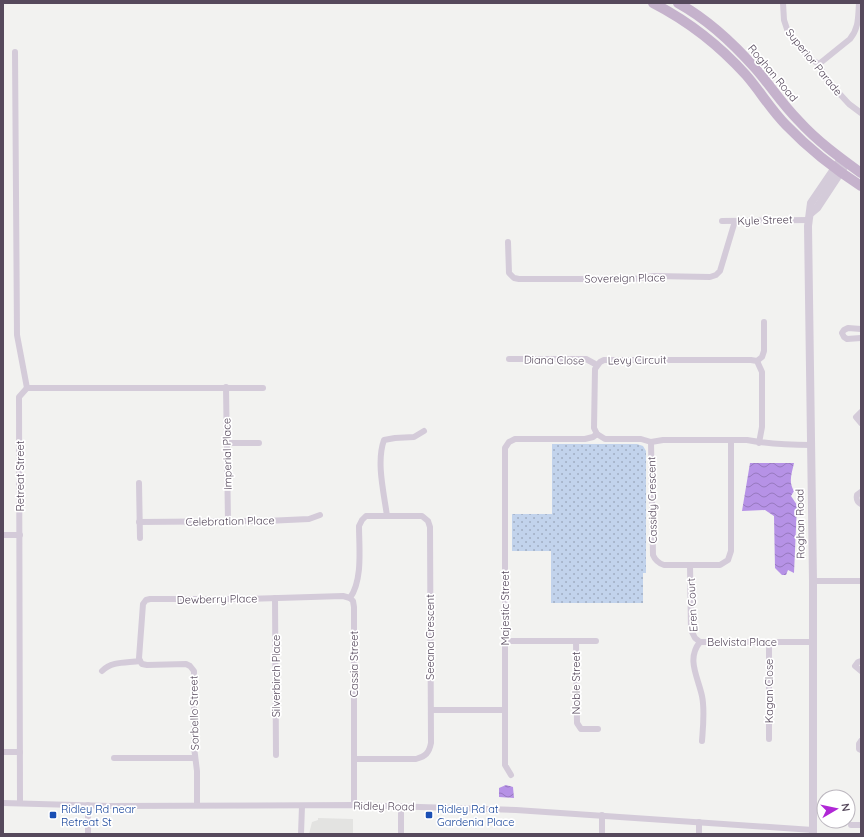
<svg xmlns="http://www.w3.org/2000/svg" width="864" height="837" font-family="Quicksand,sans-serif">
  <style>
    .education { fill: #e3e3e1 }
    .park { fill: url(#park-dots) }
    .water { fill: url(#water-waves) }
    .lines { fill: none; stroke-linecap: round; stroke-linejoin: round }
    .minor { stroke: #d4cbd9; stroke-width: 6 }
    .tertiary { stroke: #d4cbd9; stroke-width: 8 }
    .primary { stroke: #c5b2cc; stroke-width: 10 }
    .transit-dot { fill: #1a4fb4; stroke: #fff; stroke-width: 1.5 }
    .labels { text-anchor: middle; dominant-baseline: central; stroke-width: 3.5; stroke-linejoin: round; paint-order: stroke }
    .street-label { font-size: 11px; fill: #56495c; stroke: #fff }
    .transit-label { font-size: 11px; fill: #164399; stroke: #fff; text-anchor: start }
  </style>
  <defs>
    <pattern id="park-dots" width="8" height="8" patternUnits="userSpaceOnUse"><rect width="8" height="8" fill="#c2d3ec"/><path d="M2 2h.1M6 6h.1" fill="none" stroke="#a0adc2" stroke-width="1.8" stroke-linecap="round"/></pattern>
    <pattern id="water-waves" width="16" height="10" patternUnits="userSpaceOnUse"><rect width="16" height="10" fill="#b692e6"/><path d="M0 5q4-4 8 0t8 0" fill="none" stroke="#9779be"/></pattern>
  </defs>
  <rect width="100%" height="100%" fill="#f2f2f0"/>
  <!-- education -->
  <polygon class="education" points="318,818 353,819 353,834 309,834 312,822 318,820"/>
  <!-- park -->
  <polygon class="park" points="552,444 637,444 643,446 646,451 646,573 643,573 643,603 551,603 551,551 512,551 512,514 552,514"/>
  <!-- water -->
  <g class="water">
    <path d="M750 463H794C792 473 788 482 794 491L791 496 797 505 794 573 788 570 786 575H782L775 568 774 516 765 510 742 511Z"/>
    <polygon points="506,785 513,787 514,798 499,797 499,788"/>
  </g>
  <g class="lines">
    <!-- minor -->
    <g class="minor">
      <polyline points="783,3 784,20 788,32 809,58 819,64 825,78 849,104 861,113"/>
      <polyline points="15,52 17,335 27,388"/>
      <path d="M819 64 850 39C859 28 858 17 859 3"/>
      <polyline points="722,221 809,220"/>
      <polyline points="508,242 509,273 514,278 519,279 634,279 654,276 710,277 716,275 720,271 735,221"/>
      <polyline points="861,329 848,328 844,330 842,333 844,337 847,339 861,338"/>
      <polyline points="509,359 586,359 597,365"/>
      <polyline points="757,361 762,357 764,351 764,322"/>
      <polyline points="226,387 228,521"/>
      <polyline points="861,412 856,417 861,423"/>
      <path d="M651 442 653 555C655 560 658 563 664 565H720L728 560 731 551V440"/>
      <polyline points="228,443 259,443"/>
      <path d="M759 443 762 427V372L757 361 751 360H604L600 362 595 369 594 428 597 434 605 439H641L651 442 663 440H747C769 444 789 445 811 445"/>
      <polyline points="139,483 140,538"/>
      <path d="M861 492 857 495C856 500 857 502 861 504"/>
      <path d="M387 516C384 493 376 462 384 440L395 438 414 437 424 431"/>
      <polyline points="139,522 266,521 309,519 320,515"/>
      <polyline points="3,535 20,535"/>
      <polyline points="690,565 691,630 695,638 700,642"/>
      <polyline points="813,581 861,581"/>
      <polyline points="275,598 276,755"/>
      <polyline points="505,641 596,641"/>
      <polyline points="576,641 577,723 581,729 598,729"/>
      <polyline points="140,661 139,658 143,604 146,600 150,599 244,599 343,596 350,598"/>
      <polyline points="861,661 858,662 855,666 861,671"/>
      <path d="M102 671C112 661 126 663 140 661L142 664 147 665 186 664 190 666 194 671V747L197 771V805"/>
      <polyline points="431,710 505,710"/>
      <polyline points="769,739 769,642"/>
      <path d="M702 741C703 727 705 710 702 696 698 677 686 659 700 642H813"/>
      <polyline points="861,741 859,744 859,749 861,750"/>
      <polyline points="3,752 20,752"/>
      <polyline points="114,758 195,758"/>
      <polyline points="511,775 505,765 505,448 509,442 515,439 585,439 593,437 597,434"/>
      <polyline points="3,803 110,806 354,805 516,810 813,830"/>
      <polyline points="20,803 19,397 27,388 263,388"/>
      <polyline points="88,805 88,834"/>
      <path d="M354 805V607L353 601 350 598C363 580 359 547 359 526L362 520 366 516H422L428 521 430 527 431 743C429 753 426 756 416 759H355"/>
      <polyline points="699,822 699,834"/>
      <polyline points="851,825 861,825"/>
      <polyline points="301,834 302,806"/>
      <polyline points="401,834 401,807"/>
      <polyline points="602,834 602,815"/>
    </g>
    <!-- tertiary -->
    <g class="tertiary">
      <polyline points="811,213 817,208 844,167"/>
      <polyline points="813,834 813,581 808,226 811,203 841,159"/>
    </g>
    <!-- primary -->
    <g class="primary">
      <path d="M653 3C688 21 719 45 746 75 760 91 771 110 786 125 809 149 833 168 861 186"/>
      <path d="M678 3C707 19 733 43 755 68 770 85 782 104 798 120 817 141 839 157 861 173"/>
    </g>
  </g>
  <!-- markers -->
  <g class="transit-dot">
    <rect x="49" y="811" width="8" height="8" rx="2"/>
    <rect x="425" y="811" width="8" height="8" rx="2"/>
  </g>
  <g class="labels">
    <!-- street labels -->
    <g class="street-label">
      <text transform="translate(814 62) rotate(51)">Superior Parade</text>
      <text transform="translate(773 73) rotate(50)">Roghan Road</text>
      <text transform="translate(765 220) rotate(-2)">Kyle Street</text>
      <text transform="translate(625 278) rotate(-1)">Sovereign Place</text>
      <text transform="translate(554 360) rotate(1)">Diana Close</text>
      <text transform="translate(637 360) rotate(-1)">Levy Circuit</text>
      <text transform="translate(227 454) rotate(-91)">Imperial Place</text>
      <text transform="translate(20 476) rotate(-90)">Retreat Street</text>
      <text transform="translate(652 500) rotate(-91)">Cassidy Crescent</text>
      <text transform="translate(230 521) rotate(-1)">Celebration Place</text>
      <text transform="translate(800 524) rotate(-91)">Roghan Road</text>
      <text transform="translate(217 599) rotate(-1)">Dewberry Place</text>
      <text transform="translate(692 605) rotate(-93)">Eren Court</text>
      <text transform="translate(505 608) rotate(-90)">Majestic Street</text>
      <text transform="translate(430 637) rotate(-90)">Seeana Crescent</text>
      <text x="742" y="642">Belvista Place</text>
      <text transform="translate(354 664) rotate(-90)">Cassia Street</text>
      <text transform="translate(276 676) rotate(-90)">Silverbirch Place</text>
      <text transform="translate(576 683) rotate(-90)">Noble Street</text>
      <text transform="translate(769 691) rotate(-90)">Kagan Close</text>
      <text transform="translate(194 713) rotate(-91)">Sorbello Street</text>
      <text transform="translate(384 806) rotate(1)">Ridley Road</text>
    </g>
    <!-- transit labels -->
    <g class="transit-label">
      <text x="61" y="809">Ridley Rd near<tspan x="61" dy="13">Retreat St</tspan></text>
      <text x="437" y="809">Ridley Rd at<tspan x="437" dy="13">Gardenia Place</tspan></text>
    </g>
  </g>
  <!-- border -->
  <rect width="864" height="837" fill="none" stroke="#56495c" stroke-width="8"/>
  <!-- north arrow -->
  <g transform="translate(836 809) rotate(81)"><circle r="19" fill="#ffffff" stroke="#bbb6be"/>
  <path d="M0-3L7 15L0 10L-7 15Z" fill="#b027d6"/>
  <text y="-6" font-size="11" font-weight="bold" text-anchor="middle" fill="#56495c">N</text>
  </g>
</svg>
